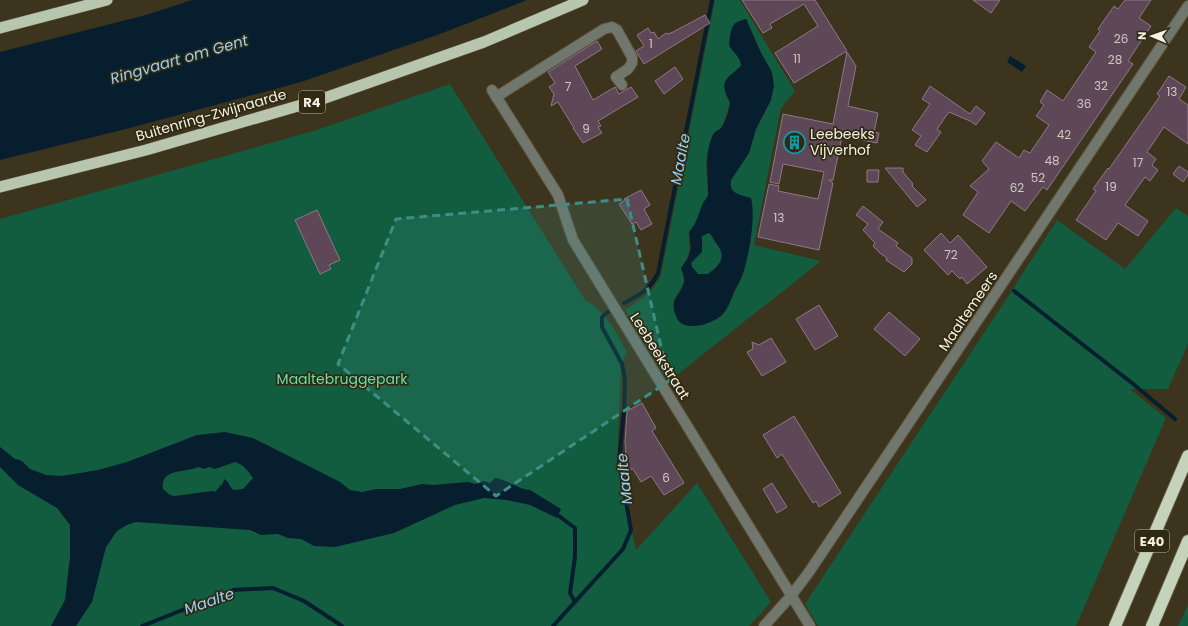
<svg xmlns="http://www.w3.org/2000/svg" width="1188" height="626" font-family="Poppins,sans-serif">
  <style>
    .green { fill: #125d40; fill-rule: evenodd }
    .water { fill: #061e2e; fill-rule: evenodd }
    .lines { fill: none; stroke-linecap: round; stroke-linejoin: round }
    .stream { stroke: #061e2e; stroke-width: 4 }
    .building { fill: #5e4858; stroke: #8f7788 }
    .minor-casing { stroke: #5a523c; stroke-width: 12 }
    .trunk-casing { stroke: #5a523c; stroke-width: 12 }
    .motorway-casing { stroke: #5a523c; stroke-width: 14 }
    .minor { stroke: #71776d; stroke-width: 10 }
    .trunk { stroke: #b8c6ae; stroke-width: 11 }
    .motorway { stroke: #c4d3b9; stroke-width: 12 }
    .marked { fill: #3d8f85; fill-opacity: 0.2; stroke: #3d8f85; stroke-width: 3; stroke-dasharray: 8 5; stroke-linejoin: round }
    .labels { text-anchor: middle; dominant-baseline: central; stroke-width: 3.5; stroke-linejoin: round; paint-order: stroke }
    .number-label { font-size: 12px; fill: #cfc7c0 }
    .shield { fill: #312a12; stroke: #bab5a4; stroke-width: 1 }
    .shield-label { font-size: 13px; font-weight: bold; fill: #f5f1e3 }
    .street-label { font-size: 14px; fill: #f5f1e3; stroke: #312a12 }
    .poi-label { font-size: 14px; fill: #f5f1e3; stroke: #312a12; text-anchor: start }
    .park-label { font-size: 14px; fill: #65e1aa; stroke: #312a12 }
    .water-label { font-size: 15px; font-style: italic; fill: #97cff8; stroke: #312a12 }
  </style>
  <rect width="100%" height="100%" fill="#3c341c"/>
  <!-- green -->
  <g class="green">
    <path d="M715 0H740L795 91 781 108 754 245 821 261 668 382 625 310C641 299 652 294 661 275ZM746 19 765 61 771 100 756 129 749 153 731 180V189L736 194 752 223 742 277 725 311 721 316 703 325 697 326H688L679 322 674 309V300L685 281 683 265C693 250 688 249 689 232 699 222 699 207 708 196L706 165 707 158 712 136 715 132 720 129 723 124 730 103 726 95 736 70 741 66V62L729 43 730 34Z"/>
    <path d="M450 84 585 300C607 312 615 331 627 352L621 366 617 464 636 550 697 483 771 602 749 626H0V219L317 130Z"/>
    <polygon points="1176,208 1188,216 1188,344 1168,389 1130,389 1166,418 1076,626 818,626 805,604 1009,295 1057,220 1125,269"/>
    <path d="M709 232C712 235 713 239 716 243 727 256 721 265 708 274H698L692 267 691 263 703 245 701 239 702 236Z"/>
    <polygon points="1188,605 1188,626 1178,626"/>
  </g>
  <!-- water -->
  <g class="water">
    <polygon points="192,0 527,0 440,34 301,82 130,128 0,160 0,52 146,15"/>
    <path d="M746 19 761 53 772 72 774 86 771 100 756 129 749 153 731 180C728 194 741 195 751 198 756 217 749 258 742 276 740 282 736 287 734 292 731 300 727 311 721 316 713 322 702 326 693 326 685 326 679 324 676 316 668 298 682 295 684 282 685 277 682 273 681 268L688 258 691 248 689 232C700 221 697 209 708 196 709 174 703 156 713 135 715 131 717 131 720 129 726 123 729 110 730 103 729 99 726 96 725 91 721 78 734 74 741 66 741 58 734 53 730 47 728 44 730 42 730 38 732 25 732 23 746 19ZM709 233C712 235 713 239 716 243 727 256 721 265 708 274H698L692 267 691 263 702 252V236Z"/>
    <polygon points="1010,56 1026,66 1022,72 1007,62"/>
    <path d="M225 432 253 438 279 451 340 482 350 490 362 492 376 489H400L422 484 433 485 468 482 475 484 484 481 490 483 495 478C508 480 518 489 530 490L561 509 557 518 530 505 507 500 484 498 455 505 394 533 335 547 314 546 301 539 288 538 278 534 261 535 250 530 136 522 127 525 117 531 106 547 92 602 76 626H51L65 600 70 557V525L57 508 45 501 18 485 0 467V447L15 459 20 460 23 462 30 469 46 475 62 476 98 470 127 462 197 435ZM235 462C244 465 247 470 253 478L243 489 235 490 232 489 227 481 224 479 223 483 215 492 212 491 175 496 170 495 163 489C160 468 185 473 198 467L204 469 209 467 215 469Z"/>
  </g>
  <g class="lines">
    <!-- stream -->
    <g class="stream">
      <polyline points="1014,291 1132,383 1175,419"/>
      <path d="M624 303C641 294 649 291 658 273L712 0"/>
      <polyline points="559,516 575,528 575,557 570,593 575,602"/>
      <polyline points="142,626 233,590 273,588 304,601 342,626"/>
      <polyline points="553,626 623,549 631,530 619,462 624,409 625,380 622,364 602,327 602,317 608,312"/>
    </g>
  </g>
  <!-- building -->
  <g class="building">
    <polygon points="742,0 815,0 847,51 794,83 775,53 818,26 804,4 770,24 772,28 763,33"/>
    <polygon points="973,0 1000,0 991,13"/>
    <polygon points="1125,0 1151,0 1139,18 1151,26 1128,61 1133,64 1047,190 1043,187 1025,211 1011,201 989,233 963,215 978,192 970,186 989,169 982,161 996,142 1019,158 1024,150 1030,153 1049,125 1036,116 1044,105 1040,102 1047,90 1063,101 1096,52 1089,47 1100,31 1098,29 1114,6 1118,9"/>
    <polygon points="705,15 710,23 644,64 636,51 644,46 637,35 648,28 651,33 654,32 658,39 666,33 668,34 673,32"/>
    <polygon points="597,41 602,49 575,66 593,100 615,87 619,94 631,87 638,97 598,121 601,126 598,127 602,133 583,143 573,128 574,128 558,102 551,106 554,94 549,87 555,83 548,72"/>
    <polygon points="847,52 856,66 848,106 878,113 874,132 879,133 877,143 842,136 833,180 829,180 833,183 819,250 758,237 769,184 779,186 778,191 818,199 824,172 783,164 779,184 770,182 783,114 833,124"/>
    <polygon points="675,67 683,79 664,94 655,81"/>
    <polygon points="1169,76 1186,87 1179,99 1188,105 1188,144 1164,127 1147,152 1156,159 1152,165 1158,170 1150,181 1145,177 1125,205 1148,221 1138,236 1118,223 1106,240 1076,220 1096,191 1093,189 1108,168 1109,169 1160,96 1157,94"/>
    <polygon points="930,86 970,114 976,106 985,113 976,125 970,121 949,112 937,129 941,132 927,152 915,145 921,136 912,130 930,104 922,99"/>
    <polygon points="1179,166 1188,172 1188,175 1183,182 1173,174"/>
    <polygon points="885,168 903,168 903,172 913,184 912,186 926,200 917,207"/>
    <polygon points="867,170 879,170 878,182 867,182"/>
    <polygon points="641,190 650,205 644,209 652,224 641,230 636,222 632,224 619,204 625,200 624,199"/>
    <polygon points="863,206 883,222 878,229 898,243 896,246 912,258 912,264 904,272 886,260 887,258 880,253 873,246 875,243 863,230 868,224 856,215"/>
    <polygon points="317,210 340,260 329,265 331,269 320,274 295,220"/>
    <polygon points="941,233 950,243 958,235 987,267 967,284 962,277 960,279 952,271 948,275 924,250"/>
    <polygon points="819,305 838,336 815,350 796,319"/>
    <polygon points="889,312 920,339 905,356 874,329"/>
    <polygon points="771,338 786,362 762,376 747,352 753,349 752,342 759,345"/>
    <polygon points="642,403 656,428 652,431 684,483 664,495 651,476 641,482 633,469 627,470 625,442 627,411"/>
    <polygon points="794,416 841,493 819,507 816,501 813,503 782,454 777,458 763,435"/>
    <polygon points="772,483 787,507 777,513 763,489"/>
  </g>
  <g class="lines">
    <defs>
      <g id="minor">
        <polyline points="492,90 558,195 573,240 810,626"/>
        <polyline points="496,97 604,29 612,27 617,30 632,57 632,63 628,69 616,77 622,85"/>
        <polyline points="764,626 791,596 809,572 1188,6"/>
      </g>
      <g id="trunk">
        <polyline points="0,28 107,0"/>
        <polyline points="0,187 146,150 322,99 484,42 583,0"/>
      </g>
      <g id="motorway">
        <polyline points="1115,626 1188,456"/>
        <polyline points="1152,626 1188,541"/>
      </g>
    </defs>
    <!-- minor casing -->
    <use href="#minor" class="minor-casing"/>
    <!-- trunk casing -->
    <use href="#trunk" class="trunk-casing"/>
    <!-- motorway casing -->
    <use href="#motorway" class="motorway-casing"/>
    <!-- minor -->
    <use href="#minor" class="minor"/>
    <!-- trunk -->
    <use href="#trunk" class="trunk"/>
    <!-- motorway -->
    <use href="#motorway" class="motorway"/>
  </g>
  <!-- marked area -->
  <path class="marked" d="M627 199 669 381 496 496 338 364 396 219Z"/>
  <!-- icons -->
  <defs>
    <symbol id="building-ring" viewBox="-11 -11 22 22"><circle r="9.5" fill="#312a12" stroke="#0f9aa8" stroke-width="1.5"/><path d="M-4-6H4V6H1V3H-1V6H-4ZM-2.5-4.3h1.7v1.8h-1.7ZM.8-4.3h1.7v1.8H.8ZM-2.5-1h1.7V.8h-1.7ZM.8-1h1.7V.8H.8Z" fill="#0f9aa8"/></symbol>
  </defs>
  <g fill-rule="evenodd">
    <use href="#building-ring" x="782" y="130" width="25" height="25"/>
  </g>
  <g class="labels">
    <!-- number labels -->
    <g class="number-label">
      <text x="1121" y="38">26</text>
      <text x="651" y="43">1</text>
      <text x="797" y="58">11</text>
      <text x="1115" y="59">28</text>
      <text x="1101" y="85">32</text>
      <text x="568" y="86">7</text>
      <text x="1172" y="91">13</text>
      <text x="1084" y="103">36</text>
      <text x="586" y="128">9</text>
      <text x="1064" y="134">42</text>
      <text x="1052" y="160">48</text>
      <text x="1138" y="162">17</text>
      <text x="1038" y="177">52</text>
      <text x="1111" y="186">19</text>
      <text x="1017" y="187">62</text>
      <text x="779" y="217">13</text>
      <text x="951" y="254">72</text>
      <text x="666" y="477">6</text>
    </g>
    <!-- shield labels -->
    <g class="shield">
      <rect x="299" y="91" width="26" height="22" rx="3"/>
      <rect x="1135" y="530" width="34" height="22" rx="3"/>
    </g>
    <g class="shield-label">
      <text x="312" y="102">R4</text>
      <text x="1152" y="541">E40</text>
    </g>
    <!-- street labels -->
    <g class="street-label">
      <text transform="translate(211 115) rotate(-16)">Buitenring-Zwijnaarde</text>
      <text transform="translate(968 311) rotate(-56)">Maaltemeers</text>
      <text transform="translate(660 356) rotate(58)">Leebeekstraat</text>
    </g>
    <!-- poi labels -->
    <g class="poi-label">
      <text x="810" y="134">Leebeeks<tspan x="810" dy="16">Vijverhof</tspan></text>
    </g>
    <!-- park labels -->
    <g class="park-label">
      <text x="342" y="379">Maaltebruggepark</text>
    </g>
    <!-- water labels -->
    <g class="water-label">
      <text transform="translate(179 59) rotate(-16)">Ringvaart om Gent</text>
      <text transform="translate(680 159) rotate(-79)">Maalte</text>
      <text transform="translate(624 479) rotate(-96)">Maalte</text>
      <text transform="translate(209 601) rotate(-19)">Maalte</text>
    </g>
  </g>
  <!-- north arrow -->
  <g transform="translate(1152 36) rotate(272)" stroke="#312a12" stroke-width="3" paint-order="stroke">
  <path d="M0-3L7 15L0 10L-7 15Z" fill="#f5f1e3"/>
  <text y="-6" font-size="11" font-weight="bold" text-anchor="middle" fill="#f5f1e3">N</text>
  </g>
</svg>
